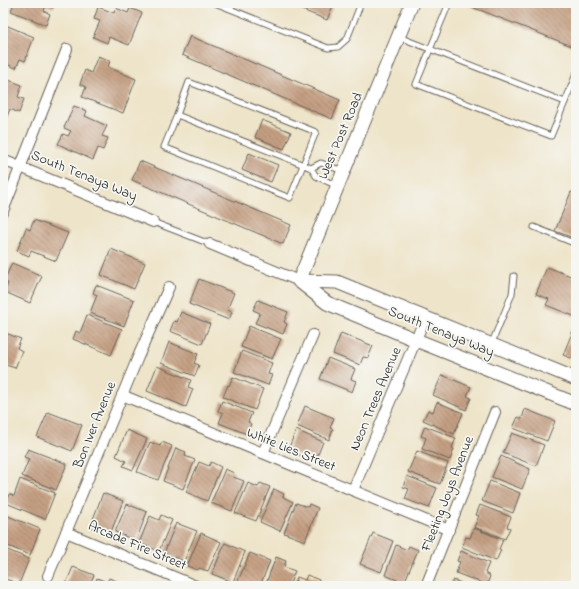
<svg xmlns="http://www.w3.org/2000/svg" width="579" height="589" font-family="'Indie Flower',sans-serif">
  <style>
    .building { fill: url(#building-back-hatch) }
    .lines { fill: none; stroke-linecap: round; stroke-linejoin: round }
    .service-casing { stroke: #666259; stroke-width: 7 }
    .minor-casing { stroke: #666259; stroke-width: 12 }
    .tertiary-casing { stroke: #666259; stroke-width: 15 }
    .service { stroke: #fff; stroke-width: 5 }
    .minor { stroke: #fff; stroke-width: 10 }
    .tertiary { stroke: #fff; stroke-width: 13 }
    .labels { text-anchor: middle; dominant-baseline: central; stroke-width: 3.5; stroke-linejoin: round; paint-order: stroke }
    .street-label { font-size: 14px; fill: #1c1c1c; stroke: #f6f6f2 }
  </style>
  <defs>
    <pattern id="building-back-hatch" width="6" height="6" patternUnits="userSpaceOnUse"><rect width="6" height="6" fill="#c59f82"/><path d="M-1 5l2 2M0 0l6 6M5-1l2 2" fill="none" stroke="#9f816a"/></pattern>
  </defs>
  <rect width="100%" height="100%" fill="#f6f6f2"/>
  <filter id="ink" filterUnits="userSpaceOnUse"><feTurbulence type="fractalNoise" baseFrequency=".025" numOctaves="2"/><feDisplacementMap in="SourceGraphic" scale="8" xChannelSelector="R" yChannelSelector="G"/><feConvolveMatrix kernelMatrix="1 2 1 2 8 2 1 2 1" color-interpolation-filters="sRGB"/></filter>
  <filter id="wash" filterUnits="userSpaceOnUse"><feTurbulence type="fractalNoise" baseFrequency=".012" numOctaves="4" result="noise"/><feDisplacementMap in="SourceGraphic" scale="16" xChannelSelector="R" yChannelSelector="G"/><feGaussianBlur stdDeviation="0.9" result="paint"/><feColorMatrix in="noise" values="0 0 0 0 0 0 0 0 0 0 0 0 0 0 0 0 0 1.4 0 .05"/><feComposite in="paint" operator="in"/></filter>
  <g filter="url(#wash)">
    <rect width="100%" height="100%" fill="#eee4c9"/>
    <g id="blocks">
      <!-- building -->
      <g class="building">
        <polygon points="14,3 55,3 53,8 46,5 44,11 50,14 46,25 11,11"/>
        <polygon points="285,3 334,3 327,20"/>
        <polygon points="462,3 576,3 576,43 574,47"/>
        <polygon points="98,7 114,13 116,8 128,13 130,8 142,13 129,45 109,37 107,43 93,37 100,21 94,19"/>
        <polygon points="3,24 34,37 25,61 20,59 16,68 3,63"/>
        <polygon points="190,36 340,100 332,119 182,55"/>
        <polygon points="98,56 110,61 108,67 136,79 123,113 82,97 86,87 80,84 85,70 91,73"/>
        <polygon points="3,78 22,85 18,97 24,99 19,113 10,109 6,119 3,117"/>
        <polygon points="74,106 87,111 85,116 107,126 102,136 108,138 103,150 98,148 93,160 58,144 63,134 68,136 71,131 64,128"/>
        <polygon points="262,120 291,132 284,149 255,137"/>
        <polygon points="249,153 278,165 271,182 242,170"/>
        <polygon points="140,161 291,225 283,244 132,180"/>
        <polygon points="571,192 576,194 576,239 555,231"/>
        <polygon points="34,220 68,233 56,261 31,251 29,256 17,251 26,228 30,230"/>
        <polygon points="111,249 145,263 134,289 101,275"/>
        <polygon points="12,263 42,276 30,303 5,292 8,283 4,281"/>
        <polygon points="547,267 576,278 576,317 546,305 549,299 536,294"/>
        <polygon points="199,279 234,293 227,310 232,312 229,320 189,304"/>
        <polygon points="96,285 134,300 124,326 90,313 97,295 93,293"/>
        <polygon points="258,300 288,312 284,322 287,324 283,334 255,323 260,313 253,310"/>
        <polygon points="181,312 210,324 202,344 170,331 174,321 177,322"/>
        <polygon points="87,315 122,329 111,355 73,339 76,331 80,333"/>
        <polygon points="576,323 576,360 563,355"/>
        <polygon points="249,326 281,339 272,359 241,347"/>
        <polygon points="3,332 21,339 17,348 22,351 15,368 3,364"/>
        <polygon points="341,333 373,346 368,358 363,357 360,365 333,354"/>
        <polygon points="169,342 198,354 194,363 199,365 195,376 161,363"/>
        <polygon points="242,351 272,363 268,374 272,375 268,385 234,372"/>
        <polygon points="328,358 355,369 351,379 356,381 352,392 320,379"/>
        <polygon points="157,366 191,380 188,387 193,389 186,407 147,391"/>
        <polygon points="442,375 471,387 467,396 471,398 466,410 433,395"/>
        <polygon points="233,377 263,389 255,410 223,397 228,385 229,386"/>
        <polygon points="222,401 252,413 248,422 251,424 247,434 219,423 223,413 218,411"/>
        <polygon points="437,402 463,413 454,434 423,420 428,410 433,412"/>
        <polygon points="305,406 334,418 330,428 333,429 329,440 297,426"/>
        <polygon points="525,409 555,421 547,441 513,428 518,417 522,419"/>
        <polygon points="48,412 82,425 72,451 37,437"/>
        <polygon points="425,426 456,438 452,448 454,449 450,460 422,449 426,438 421,436"/>
        <polygon points="127,430 147,439 133,470 123,466 126,461 116,456"/>
        <polygon points="296,430 323,442 315,462 288,450"/>
        <polygon points="512,433 544,445 536,466 503,453"/>
        <polygon points="150,442 160,446 162,442 172,446 158,480 137,472"/>
        <polygon points="176,448 186,452 185,456 195,460 183,489 163,481"/>
        <polygon points="28,449 67,464 56,490 22,476 29,459 24,457"/>
        <polygon points="417,451 448,463 440,484 408,472"/>
        <polygon points="501,456 530,469 522,489 492,477"/>
        <polygon points="199,462 209,466 211,462 221,467 207,501 186,492"/>
        <polygon points="225,469 234,473 233,477 244,481 232,511 211,503"/>
        <polygon points="407,476 437,488 429,508 405,499 409,489 403,487"/>
        <polygon points="20,479 55,493 45,519 6,503 9,494 14,496"/>
        <polygon points="490,481 520,493 513,513 482,501"/>
        <polygon points="248,483 258,487 260,483 270,487 256,521 235,513"/>
        <polygon points="274,489 284,494 283,497 293,502 280,531 260,522"/>
        <polygon points="103,493 123,501 111,532 101,528 100,531 90,527"/>
        <polygon points="296,503 308,507 309,504 318,508 305,541 284,533"/>
        <polygon points="127,504 147,512 136,541 115,532"/>
        <polygon points="480,505 511,517 507,527 510,528 505,539 474,527 479,516 476,515"/>
        <polygon points="3,514 40,529 30,555 3,544"/>
        <polygon points="161,515 172,520 159,551 139,543 150,516 159,520"/>
        <polygon points="176,523 197,531 184,561 164,553"/>
        <polygon points="474,528 503,540 499,549 501,550 496,561 462,547 466,537 470,538"/>
        <polygon points="201,533 221,542 208,571 199,568 198,570 187,566"/>
        <polygon points="373,533 393,541 381,572 360,564"/>
        <polygon points="225,543 245,552 233,582 212,574"/>
        <polygon points="396,545 407,550 409,546 418,550 404,583 385,575"/>
        <polygon points="3,548 29,559 19,584 3,578"/>
        <polygon points="461,551 489,563 485,573 490,576 487,585 456,573 460,562 457,561"/>
        <polygon points="250,553 270,561 260,586 244,586 237,583"/>
        <polygon points="276,557 286,561 284,567 295,571 289,586 265,586"/>
        <polygon points="73,567 94,575 89,586 65,586"/>
        <polygon points="307,575 319,580 317,586 293,586 297,577 305,580"/>
        <polygon points="97,578 107,582 109,578 119,582 118,586 94,586"/>
        <polygon points="453,580 469,586 450,586"/>
      </g>
    </g>
  </g>
  <g filter="url(#ink)">
    <use href="#blocks" fill-opacity="0" stroke="#666259" stroke-width="1"/>
    <g class="lines">
      <defs>
        <g id="service">
          <polyline points="215,3 328,48 338,47 347,39 361,3"/>
          <polyline points="449,3 416,84 551,136 565,102"/>
          <polyline points="399,37 565,102 576,74"/>
          <polyline points="177,115 164,147 290,198 316,132 189,82 177,115 304,165 311,168 316,176 337,186"/>
          <polyline points="311,168 321,163 343,171"/>
          <polyline points="153,222 210,244"/>
          <polyline points="534,227 576,244"/>
          <polyline points="491,345 512,294 514,276"/>
        </g>
        <g id="minor">
          <polyline points="3,160 153,222"/>
          <polyline points="3,211 67,49"/>
          <polyline points="210,244 299,281"/>
          <polyline points="122,395 449,530"/>
          <polyline points="263,453 313,335"/>
          <polyline points="353,490 425,318"/>
          <polyline points="66,532 196,586"/>
          <polyline points="48,576 138,357 169,287"/>
          <polyline points="426,586 495,412"/>
        </g>
        <g id="tertiary">
          <polyline points="299,281 327,303 416,340 576,404"/>
          <polyline points="299,281 412,3"/>
          <polyline points="299,281 337,282 576,379"/>
        </g>
      </defs>
      <!-- service casing -->
      <use href="#service" class="service-casing"/>
      <!-- minor casing -->
      <use href="#minor" class="minor-casing"/>
      <!-- tertiary casing -->
      <use href="#tertiary" class="tertiary-casing"/>
      <!-- service -->
      <use href="#service" class="service"/>
      <!-- minor -->
      <use href="#minor" class="minor"/>
      <!-- tertiary -->
      <use href="#tertiary" class="tertiary"/>
    </g>
  </g>
  <g class="labels">
    <!-- street labels -->
    <g class="street-label">
      <text transform="translate(341 136) rotate(-67)">West Post Road</text>
      <text transform="translate(84 176) rotate(22)">South Tenaya Way</text>
      <text transform="translate(441 332) rotate(22)">South Tenaya Way</text>
      <text transform="translate(376 399) rotate(-67)">Neon Trees Avenue</text>
      <text transform="translate(95 425) rotate(-68)">Bon Iver Avenue</text>
      <text transform="translate(291 450) rotate(22)">White Lies Street</text>
      <text transform="translate(448 494) rotate(-69)">Fleeting Joys Avenue</text>
      <text transform="translate(137 546) rotate(23)">Arcade Fire Street</text>
    </g>
  </g>
  <!-- margin -->
  <rect width="579" height="589" fill="none" stroke="#f6f6f2" stroke-width="16"/>
</svg>
